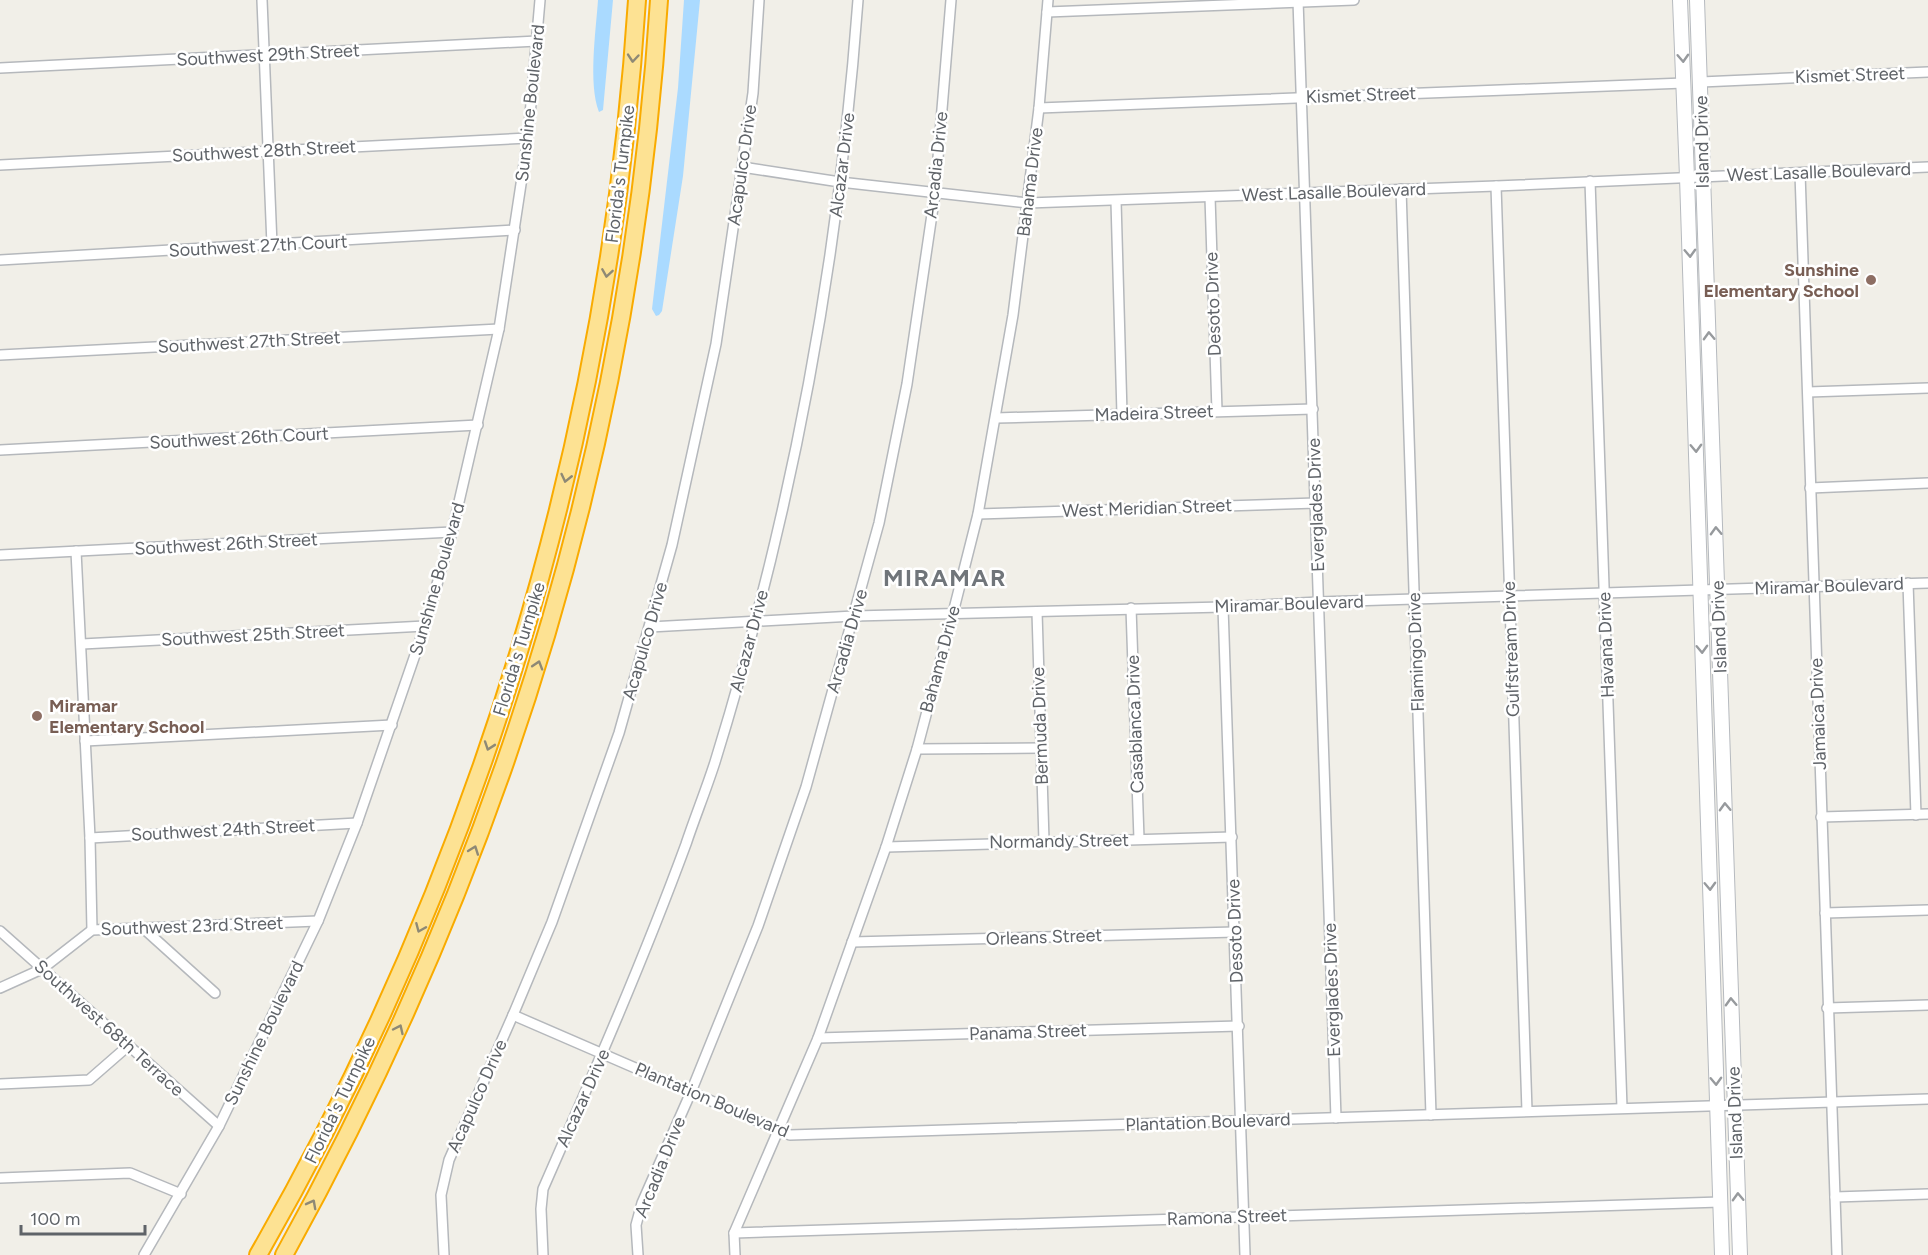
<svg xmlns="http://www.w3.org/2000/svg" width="1928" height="1255" font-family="Figtree,sans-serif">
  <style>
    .water { fill: #aadaff }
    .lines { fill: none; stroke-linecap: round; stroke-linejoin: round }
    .street-casing { stroke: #b5b8bc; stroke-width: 12 }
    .secondary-casing { stroke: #b6babf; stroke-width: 16 }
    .highway-casing { stroke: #f9ab00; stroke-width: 20 }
    .street { stroke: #fff; stroke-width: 9 }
    .secondary { stroke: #fff; stroke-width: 14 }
    .highway { stroke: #fde293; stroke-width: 16 }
    .oneway { stroke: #8e8975 }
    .oneway2 { stroke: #979a9d }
    .education-dot { fill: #8d6e63; stroke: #fff; stroke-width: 2 }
    .labels { text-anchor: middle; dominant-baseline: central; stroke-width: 5; stroke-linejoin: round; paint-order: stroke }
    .street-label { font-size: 18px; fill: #5f6368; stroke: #fff }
    .education-label { font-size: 18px; font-weight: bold; fill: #785e54; stroke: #fff; text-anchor: end }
    .district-label { font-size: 24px; font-weight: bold; letter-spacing: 1.5px; fill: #70757a; stroke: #fff }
  </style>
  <rect width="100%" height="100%" fill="#f1efe8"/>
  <!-- water -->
  <g class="water">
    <path d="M598 0H613L603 110 599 112C588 83 596 31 598 0Z"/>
    <polygon points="684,0 700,0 683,176 662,311 659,315 656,316 652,309 678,88"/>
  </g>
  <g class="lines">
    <defs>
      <g id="street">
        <polyline points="262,0 272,245"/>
        <polyline points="1298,0 1336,1118"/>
        <polyline points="1047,12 1354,0"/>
        <polyline points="0,68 537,41"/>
        <polyline points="1701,82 1928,72"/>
        <polyline points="1039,108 1684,83"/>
        <polyline points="0,165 528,138"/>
        <polyline points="742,167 840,182 1028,203 1496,186 1928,167"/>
        <polyline points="1800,173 1837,1255"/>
        <polyline points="1590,181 1622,1108"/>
        <polyline points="1496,186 1527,1111"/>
        <polyline points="1401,189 1431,1115"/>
        <polyline points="1210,197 1217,411"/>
        <polyline points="1116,201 1122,414"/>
        <polyline points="0,260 515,230"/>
        <polyline points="0,355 499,329"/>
        <polyline points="1808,392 1928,388"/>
        <polyline points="996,418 1313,409"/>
        <polyline points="0,450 478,425"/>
        <polyline points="1810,488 1928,483"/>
        <polyline points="978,514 1316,503"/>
        <polyline points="76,551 90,838 92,930"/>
        <polyline points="0,555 452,532"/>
        <polyline points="1908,583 1916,815"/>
        <polyline points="1223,607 1245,1255"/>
        <polyline points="1131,608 1139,839"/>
        <polyline points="1037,612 1044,841"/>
        <polyline points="650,627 854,616 1223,607 1319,602 1928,583"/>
        <polyline points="82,644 425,626"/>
        <polyline points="85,741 392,725"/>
        <polyline points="917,749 1041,748"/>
        <polyline points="1821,817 1928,814"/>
        <polyline points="90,838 357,823"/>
        <polyline points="886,847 1232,837"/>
        <polyline points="1825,913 1928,910"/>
        <polyline points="143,928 215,993"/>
        <polyline points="0,931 219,1126"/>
        <polyline points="852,942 1235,932"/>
        <polyline points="0,988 42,969 92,930 318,921"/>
        <polyline points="1827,1008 1928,1005"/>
        <polyline points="513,1015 790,1135 1928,1099"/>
        <polyline points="818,1038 1239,1026"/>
        <polyline points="0,1084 89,1080 128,1046"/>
        <polyline points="0,1178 130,1173 181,1194"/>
        <polyline points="1835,1197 1928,1194"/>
        <polyline points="734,1233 1720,1202"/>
        <polyline points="144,1255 219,1126 318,921 357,823 425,626 452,532 499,329 528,138 540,0"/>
        <polyline points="444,1255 441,1195 449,1160 513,1015 552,922 619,733 672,545 716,344 753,93 759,0"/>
        <path d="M543 1255 541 1209 543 1189C593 1075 643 961 686 844 695 817 706 790 715 762 792 513 839 260 858 0"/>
        <polyline points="638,1255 636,1225 642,1203 691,1092 758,926 806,787 879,523 907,384 935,194 951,0"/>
        <polyline points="735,1255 734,1233 818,1038 886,847 917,749 953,613 978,514 1013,315 1039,108 1048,0"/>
      </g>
      <g id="secondary">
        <polyline points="1680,0 1687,177 1722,1255"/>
        <polyline points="1697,0 1740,1255"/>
      </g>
      <g id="highway">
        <path d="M258 1255C478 873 609 441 637 0"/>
        <path d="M284 1255C500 865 631 447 659 0"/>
      </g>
    </defs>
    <!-- street casing -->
    <use href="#street" class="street-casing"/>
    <!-- secondary casing -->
    <use href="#secondary" class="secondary-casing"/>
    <!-- highway casing -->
    <use href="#highway" class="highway-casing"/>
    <!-- street -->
    <use href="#street" class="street"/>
    <!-- secondary -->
    <use href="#secondary" class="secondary"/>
    <!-- highway -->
    <use href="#highway" class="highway"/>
  </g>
  <!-- one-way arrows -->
  <defs><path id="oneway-chevron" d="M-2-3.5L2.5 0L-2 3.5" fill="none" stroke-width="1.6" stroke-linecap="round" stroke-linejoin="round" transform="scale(1.5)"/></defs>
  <g class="oneway">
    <use href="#oneway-chevron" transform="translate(633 58) rotate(95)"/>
    <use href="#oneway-chevron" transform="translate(607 273) rotate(99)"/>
    <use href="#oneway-chevron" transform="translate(566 478) rotate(103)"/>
    <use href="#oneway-chevron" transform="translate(538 665) rotate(-73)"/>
    <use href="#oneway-chevron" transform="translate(489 746) rotate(109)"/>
    <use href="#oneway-chevron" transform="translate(474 850) rotate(-70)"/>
    <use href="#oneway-chevron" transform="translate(420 928) rotate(113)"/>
    <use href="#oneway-chevron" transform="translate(399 1029) rotate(-65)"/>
    <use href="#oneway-chevron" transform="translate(312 1204) rotate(-62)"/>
  </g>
  <g class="oneway2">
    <use href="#oneway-chevron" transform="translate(1683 58) rotate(87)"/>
    <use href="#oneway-chevron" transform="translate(1690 253) rotate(88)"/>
    <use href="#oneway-chevron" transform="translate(1709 336) rotate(-92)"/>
    <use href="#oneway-chevron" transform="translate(1696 448) rotate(88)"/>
    <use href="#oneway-chevron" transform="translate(1716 531) rotate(-92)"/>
    <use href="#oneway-chevron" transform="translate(1702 649) rotate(88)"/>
    <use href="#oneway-chevron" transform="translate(1725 807) rotate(-92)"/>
    <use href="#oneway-chevron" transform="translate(1710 886) rotate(88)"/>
    <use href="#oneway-chevron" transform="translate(1731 1002) rotate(-92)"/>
    <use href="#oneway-chevron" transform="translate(1716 1081) rotate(88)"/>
    <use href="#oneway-chevron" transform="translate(1738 1197) rotate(-92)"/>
  </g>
  <!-- markers -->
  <g class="education-dot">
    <circle cx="1871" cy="280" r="6"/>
    <circle cx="37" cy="716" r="6"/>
  </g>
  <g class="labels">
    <!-- street labels -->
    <g class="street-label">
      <text transform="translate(268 55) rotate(-3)">Southwest 29th Street</text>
      <text transform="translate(1850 75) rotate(-2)">Kismet Street</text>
      <text transform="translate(1361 95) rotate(-2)">Kismet Street</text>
      <text transform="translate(530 103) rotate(-84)">Sunshine Boulevard</text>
      <text transform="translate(1702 142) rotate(-91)">Island Drive</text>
      <text transform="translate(264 151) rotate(-3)">Southwest 28th Street</text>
      <text transform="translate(742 165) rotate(-82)">Acapulco Drive</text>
      <text transform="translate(842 165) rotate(-83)">Alcazar Drive</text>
      <text transform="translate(936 165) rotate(-84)">Arcadia Drive</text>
      <text transform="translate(1819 172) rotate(-2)">West Lasalle Boulevard</text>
      <text transform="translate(620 174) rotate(-83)">Florida's Turnpike</text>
      <text transform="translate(1030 182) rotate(-83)">Bahama Drive</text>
      <text transform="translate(1334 192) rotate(-2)">West Lasalle Boulevard</text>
      <text transform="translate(258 246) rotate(-3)">Southwest 27th Court</text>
      <text transform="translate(1213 304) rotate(-92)">Desoto Drive</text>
      <text transform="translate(249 342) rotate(-3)">Southwest 27th Street</text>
      <text transform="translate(1154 413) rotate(-2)">Madeira Street</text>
      <text transform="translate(239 438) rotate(-3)">Southwest 26th Court</text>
      <text transform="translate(1316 505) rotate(-92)">Everglades Drive</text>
      <text transform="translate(1147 508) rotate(-2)">West Meridian Street</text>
      <text transform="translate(226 544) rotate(-3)">Southwest 26th Street</text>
      <text transform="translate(437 579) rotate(-74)">Sunshine Boulevard</text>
      <text transform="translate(1829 586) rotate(-2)">Miramar Boulevard</text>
      <text transform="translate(1289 604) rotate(-2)">Miramar Boulevard</text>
      <text transform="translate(1719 627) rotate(-92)">Island Drive</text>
      <text transform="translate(253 635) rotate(-3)">Southwest 25th Street</text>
      <text transform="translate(645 641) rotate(-74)">Acapulco Drive</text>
      <text transform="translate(749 641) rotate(-75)">Alcazar Drive</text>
      <text transform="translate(847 641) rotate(-74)">Arcadia Drive</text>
      <text transform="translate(1606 645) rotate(-92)">Havana Drive</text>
      <text transform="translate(519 649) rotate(-73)">Florida's Turnpike</text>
      <text transform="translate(1511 649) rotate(-92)">Gulfstream Drive</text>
      <text transform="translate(1416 652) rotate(-92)">Flamingo Drive</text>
      <text transform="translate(940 659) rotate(-75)">Bahama Drive</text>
      <text transform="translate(1818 714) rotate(-92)">Jamaica Drive</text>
      <text transform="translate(1135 724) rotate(-92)">Casablanca Drive</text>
      <text transform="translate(1040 726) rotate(-92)">Bermuda Drive</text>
      <text transform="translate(223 830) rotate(-3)">Southwest 24th Street</text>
      <text transform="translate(1059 841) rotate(-1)">Normandy Street</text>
      <text transform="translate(192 926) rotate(-2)">Southwest 23rd Street</text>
      <text transform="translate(1235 931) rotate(-92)">Desoto Drive</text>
      <text transform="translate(1044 937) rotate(-2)">Orleans Street</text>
      <text transform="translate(1332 990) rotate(-92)">Everglades Drive</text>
      <text transform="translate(109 1028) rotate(42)">Southwest 68th Terrace</text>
      <text transform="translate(1028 1032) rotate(-2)">Panama Street</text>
      <text transform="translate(264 1033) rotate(-64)">Sunshine Boulevard</text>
      <text transform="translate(477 1096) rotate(-66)">Acapulco Drive</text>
      <text transform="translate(583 1098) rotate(-66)">Alcazar Drive</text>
      <text transform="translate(340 1100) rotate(-64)">Florida's Turnpike</text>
      <text transform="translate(712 1100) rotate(23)">Plantation Boulevard</text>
      <text transform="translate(1735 1113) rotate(-92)">Island Drive</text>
      <text transform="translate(1208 1122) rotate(-2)">Plantation Boulevard</text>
      <text transform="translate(660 1167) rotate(-68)">Arcadia Drive</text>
      <text transform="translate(1227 1217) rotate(-2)">Ramona Street</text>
    </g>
    <!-- education labels -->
    <g class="education-label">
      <text x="1859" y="270">Sunshine<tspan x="1859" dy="21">Elementary School</tspan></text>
      <text x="49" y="706" text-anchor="start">Miramar<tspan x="49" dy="21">Elementary School</tspan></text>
    </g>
    <!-- district labels -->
    <g class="district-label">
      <text x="945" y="577">MIRAMAR</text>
    </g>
  </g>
  <!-- scale -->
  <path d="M21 1225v9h124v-9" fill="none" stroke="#5f6368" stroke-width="3"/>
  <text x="30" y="1225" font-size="18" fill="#5f6368" stroke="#ffffff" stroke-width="4.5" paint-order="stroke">100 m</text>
</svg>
